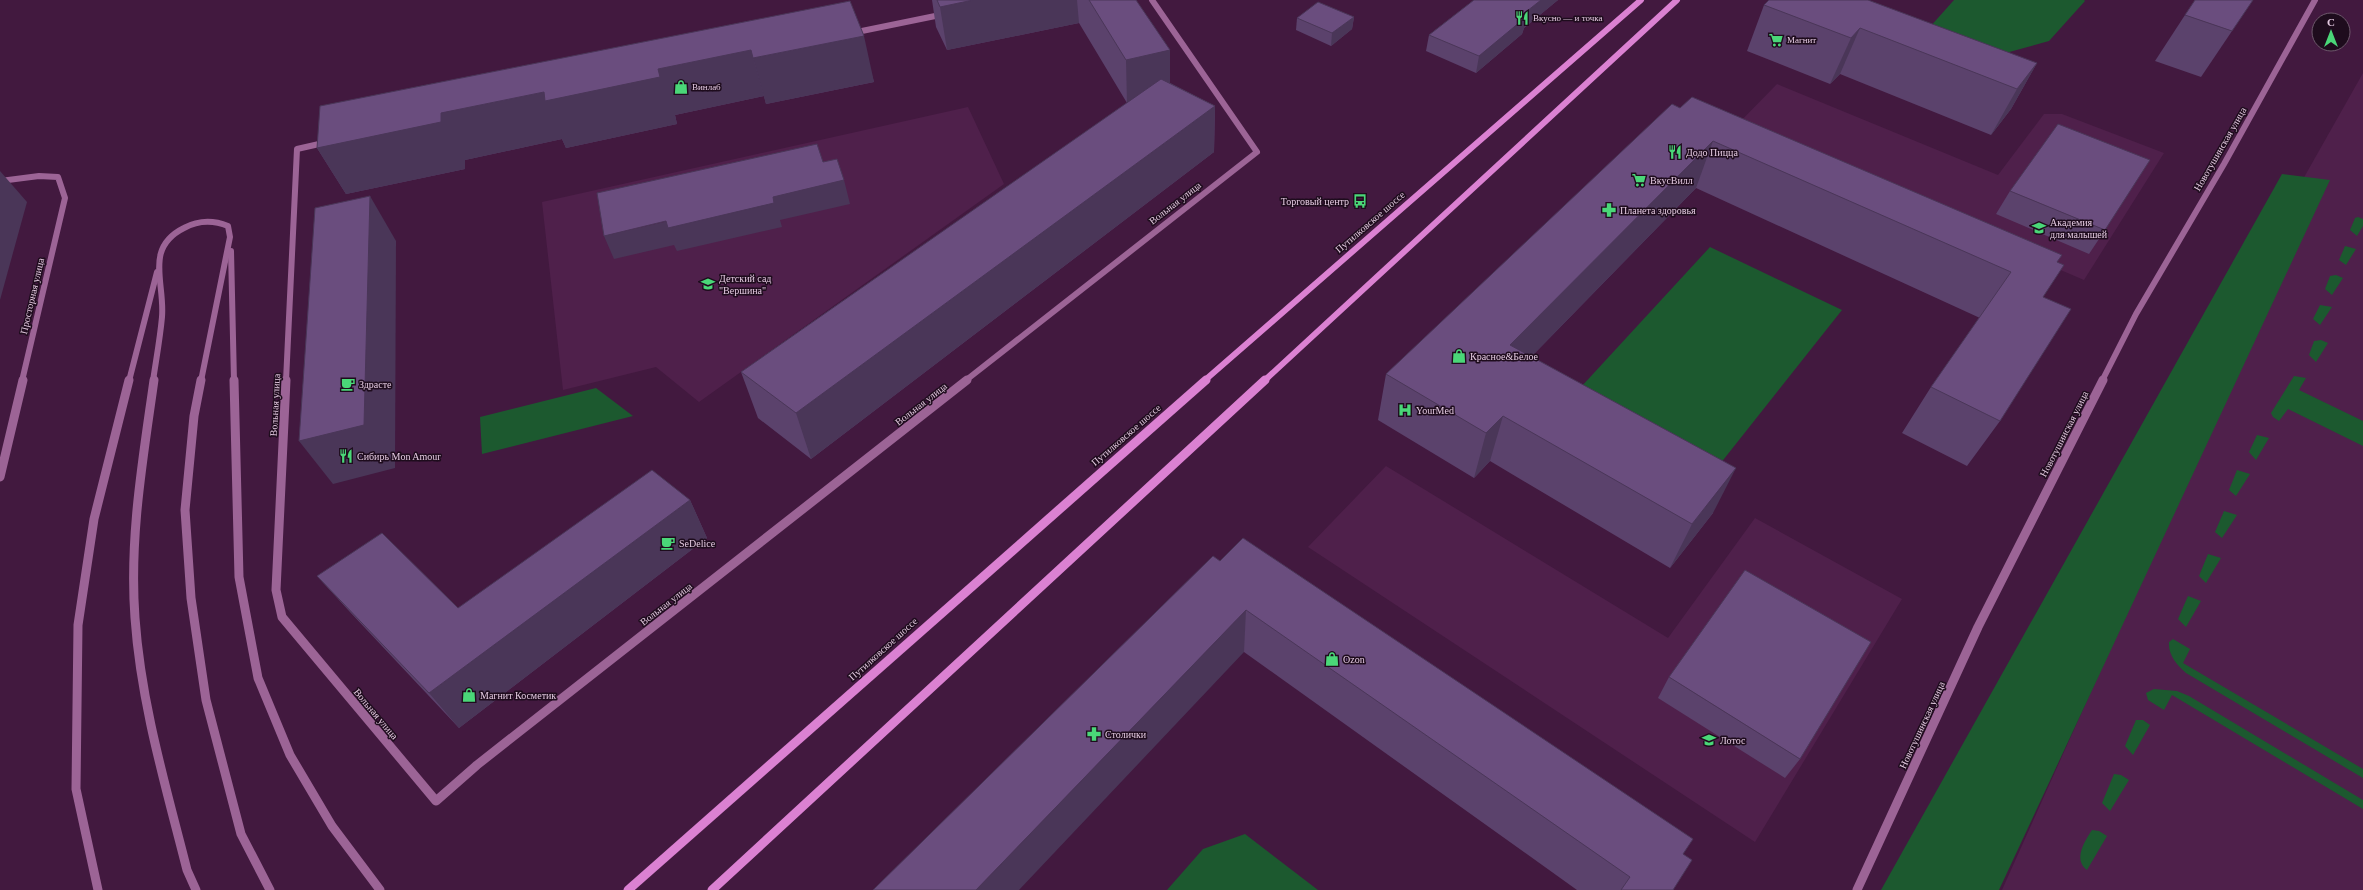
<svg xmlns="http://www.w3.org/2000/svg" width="2363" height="890" font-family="'Times New Roman',serif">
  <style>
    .built { fill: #4f204b }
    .green { fill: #1c592f }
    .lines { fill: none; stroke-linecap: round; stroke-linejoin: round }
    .minor-far1 { stroke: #9c6496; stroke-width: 6 }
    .minor { stroke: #9c6496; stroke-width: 9 }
    .tertiary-far1 { stroke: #9c6496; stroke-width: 6 }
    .tertiary { stroke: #9c6496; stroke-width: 9 }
    .secondary-far1 { stroke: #db81d2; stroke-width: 6 }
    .secondary { stroke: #db81d2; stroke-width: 9 }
    .wall { fill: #5b426c }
    .shaded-wall { fill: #4a3658 }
    .building { fill: #6a4d7e; stroke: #4a3658 }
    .labels { text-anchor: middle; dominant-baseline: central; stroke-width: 3; stroke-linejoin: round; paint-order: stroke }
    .far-poi-label { font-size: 9px; fill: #e4cae1; stroke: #1e0c1d; text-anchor: start }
    .street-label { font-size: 10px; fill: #e4cae1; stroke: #1e0c1d }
    .poi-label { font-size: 10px; fill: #e4cae1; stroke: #1e0c1d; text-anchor: start }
  </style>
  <rect width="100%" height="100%" fill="#42193f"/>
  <!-- built -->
  <g class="built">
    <polygon points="2363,73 2363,890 2002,890 2112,645 2285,211"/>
    <polygon points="1777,84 1998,175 2044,114 2062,114 2164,153 2084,280 1733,129"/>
    <polygon points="968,107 1004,184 699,402 656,367 563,390 542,202"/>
    <polygon points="1386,466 1668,638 1755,518 1902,599 1755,842 1308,547"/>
  </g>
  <!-- green -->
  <g class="green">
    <polygon points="1954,0 2084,0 2085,1 2049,41 2002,54 1929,28"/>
    <polygon points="2282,174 2330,180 1999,890 1881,890"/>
    <polygon points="2358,217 2363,219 2363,226 2357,236 2350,230 2355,218"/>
    <polygon points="2345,246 2356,249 2346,265 2339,260"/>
    <polygon points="1710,247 1842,310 1720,464 1581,387"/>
    <polygon points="2336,275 2343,278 2332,295 2325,289 2330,276"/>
    <polygon points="2320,305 2332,307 2320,325 2313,319"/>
    <polygon points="2321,340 2328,343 2316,362 2309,355 2314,341"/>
    <polygon points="2294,376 2306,378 2299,390 2363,421 2363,446 2288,409 2279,421 2273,417 2271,413"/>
    <polygon points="596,388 633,416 482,454 480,417"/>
    <polygon points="2257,435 2269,438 2256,460 2249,452"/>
    <polygon points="2237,470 2250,474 2236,496 2229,490"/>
    <polygon points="2224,511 2237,515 2222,538 2215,532"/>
    <polygon points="2208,554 2221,558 2206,583 2199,576"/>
    <polygon points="2188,596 2201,601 2186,627 2178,619"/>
    <path d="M2173 639 2190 649 2183 663 2363 769V778L2186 673C2177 665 2168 655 2169 642Z"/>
    <polygon points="2154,689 2177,691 2189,696 2363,800 2363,809 2172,695 2164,710 2148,700 2146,693"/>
    <polygon points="2136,720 2143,720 2150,725 2133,755 2125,746"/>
    <polygon points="2114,774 2121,775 2129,780 2110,811 2102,803"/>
    <path d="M2092 830 2099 831 2107 836 2087 870C2073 860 2084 842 2092 830Z"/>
    <polygon points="1245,834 1318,890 1167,890 1203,849"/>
  </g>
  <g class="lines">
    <!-- minor-far1 -->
    <g class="minor-far1">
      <polyline points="852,33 945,14"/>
      <polyline points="0,181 39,176 58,177 65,198 22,381"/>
      <polyline points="286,381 297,149 328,142"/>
      <polyline points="965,381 1257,152 1152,0"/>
      <polyline points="2102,381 2136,314 2224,164 2315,0"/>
    </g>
    <!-- minor -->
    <g class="minor">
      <polyline points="286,380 276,590 282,617 436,801 477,765 967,380"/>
      <polyline points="0,477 23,380"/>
      <polyline points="1857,890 1978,627 2103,380"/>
    </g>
    <!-- tertiary-far1 -->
    <g class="tertiary-far1">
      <polyline points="231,251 234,381"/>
      <polyline points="129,381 157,272"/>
      <path d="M153 381C156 360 160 339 162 317 165 282 144 248 184 228 199 220 213 220 228 226L230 237 201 381"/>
    </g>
    <!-- tertiary -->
    <g class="tertiary">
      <path d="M154 380C143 459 129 538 135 618 141 704 166 787 187 870L196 890"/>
      <polyline points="201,380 194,416 185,510 191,598 206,700 241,834 270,890"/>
      <polyline points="234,380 239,577 258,678 290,755 332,826 380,890"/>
      <polyline points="98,890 76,789 78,625 94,519 129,380"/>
    </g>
    <!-- secondary-far1 -->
    <g class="secondary-far1">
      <polyline points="1204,381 1641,0"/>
      <polyline points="1264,381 1677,0"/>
    </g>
    <!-- secondary -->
    <g class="secondary">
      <polyline points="628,890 1206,380"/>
      <polyline points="712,890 1265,380"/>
    </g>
  </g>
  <!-- wall -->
  <g class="wall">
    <polygon points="932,0 1136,0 1170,83 1215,106 1214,152 811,459 758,418 741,372 1127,103 1079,23 947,50 936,27"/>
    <polygon points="1474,0 1558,0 1524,28 1522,34 1476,73 1426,51 1429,35"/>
    <polygon points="850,1 874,82 766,104 764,96 675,115 677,124 566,148 562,139 465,160 465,169 346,194 317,148"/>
    <polygon points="1764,5 2037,63 2011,109 1991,135 1840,74 1830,84 1747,51"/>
    <polygon points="2185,15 2232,31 2201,77 2155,61"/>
    <polygon points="1354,17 1352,29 1331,46 1296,30 1297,18"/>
    <polygon points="1680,108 2057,262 2043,297 2000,421 1967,466 1902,433 1931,387 1980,318 1696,188 1532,356 1713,513 1670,568 1490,461 1474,478 1378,420 1386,374"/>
    <polygon points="2010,191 2105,230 2089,254 1996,214"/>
    <polygon points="690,500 707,538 459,728 350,612 317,576 458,608"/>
    <polygon points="1220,561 1683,854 1673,890 1577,890 1244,652"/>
    <polygon points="1669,677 1800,759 1785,778 1658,698"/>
  </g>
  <!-- shaded-wall -->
  <g class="shaded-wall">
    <polygon points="973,0 1077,0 1079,23 947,50 940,7"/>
    <polygon points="1541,0 1558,0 1524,28 1522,34 1476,73 1479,56 1522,15"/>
    <polygon points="1354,17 1352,29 1331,46 1332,33"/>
    <polygon points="1860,28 1840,74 1830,84 1851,38"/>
    <polygon points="864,36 874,82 766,104 753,58"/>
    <polygon points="751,50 764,96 675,115 677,124 566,148 562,139 465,160 465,169 346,194 317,148 441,113"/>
    <polygon points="1170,50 1170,94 1127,104 1126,60"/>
    <polygon points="2037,63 2011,109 1991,135 2017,89"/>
    <polygon points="1215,106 1214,152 811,459 796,413"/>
    <polygon points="1713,141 1696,188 1498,391 1510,345"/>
    <polygon points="0,171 27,202 0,300"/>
    <polygon points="844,180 850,204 780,220 782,227 677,251 674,245 614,259 604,236"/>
    <polygon points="370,196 396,241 395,468 333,484 299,441"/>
    <polygon points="1503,416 1490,461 1474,478 1486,433"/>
    <polygon points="1736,468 1713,513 1670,568 1692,524"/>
    <polygon points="690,500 707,538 459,728 429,693"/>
    <polygon points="1246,610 1244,652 1019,890 976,890"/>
  </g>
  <!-- building -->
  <g class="building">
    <polygon points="937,0 973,0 940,7"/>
    <polygon points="1089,0 1136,0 1170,50 1126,60"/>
    <polygon points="1474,0 1541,0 1522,15 1526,17 1479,56 1429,35"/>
    <polygon points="1769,0 1868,0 2037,63 2017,89 1860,28 1851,38 1764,5"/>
    <polygon points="2195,0 2253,0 2232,31 2185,15"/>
    <polygon points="850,1 864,36 753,58 751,50 658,69 660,77 545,101 544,92 441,113 441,122 317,148 320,106"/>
    <polygon points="1318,2 1354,17 1332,33 1297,18"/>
    <polygon points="1161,79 1215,106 796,413 741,372"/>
    <polygon points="1692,97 2062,255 2057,262 2064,265 2043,297 2071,309 2000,421 1931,387 2011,272 1713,141 1510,345 1736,468 1692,524 1503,416 1486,433 1386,374 1672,104 1680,108"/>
    <polygon points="2058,124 2150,160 2105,230 2010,191"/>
    <polygon points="817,144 823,162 837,159 844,180 773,197 774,203 668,228 666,221 604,236 597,193"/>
    <polygon points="370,196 364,425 299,441 315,208"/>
    <polygon points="652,470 690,500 429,693 317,576 382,533 458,608"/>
    <polygon points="1243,538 1693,839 1683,854 1692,860 1673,890 1621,890 1630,877 1246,610 976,890 873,890 1213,556 1220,561"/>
    <polygon points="1745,570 1871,642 1800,759 1669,677"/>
  </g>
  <!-- icons -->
  <defs>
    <symbol id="restaurant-bare" viewBox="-9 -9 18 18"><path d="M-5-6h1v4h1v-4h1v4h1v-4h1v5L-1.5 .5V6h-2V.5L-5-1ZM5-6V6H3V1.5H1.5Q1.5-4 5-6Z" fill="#4ad778" stroke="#1e0c1d" stroke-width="2.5" paint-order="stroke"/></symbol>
    <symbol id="supermarket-bare" viewBox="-9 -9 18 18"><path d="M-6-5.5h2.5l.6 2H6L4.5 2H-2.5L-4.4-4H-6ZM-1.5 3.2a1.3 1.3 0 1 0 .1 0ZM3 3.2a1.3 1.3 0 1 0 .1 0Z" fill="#4ad778" stroke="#1e0c1d" stroke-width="2.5" paint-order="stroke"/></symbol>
    <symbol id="shop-bare" viewBox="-9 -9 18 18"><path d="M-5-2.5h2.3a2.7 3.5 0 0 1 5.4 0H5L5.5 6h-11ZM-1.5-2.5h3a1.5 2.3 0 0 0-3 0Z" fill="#4ad778" stroke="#1e0c1d" stroke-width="2.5" paint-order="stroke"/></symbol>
    <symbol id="bus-bare" viewBox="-9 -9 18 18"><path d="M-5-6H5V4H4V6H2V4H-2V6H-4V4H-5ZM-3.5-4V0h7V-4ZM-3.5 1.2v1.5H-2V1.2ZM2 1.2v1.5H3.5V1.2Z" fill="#4ad778" stroke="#1e0c1d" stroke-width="2.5" paint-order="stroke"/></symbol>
    <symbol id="pharmacy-bare" viewBox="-9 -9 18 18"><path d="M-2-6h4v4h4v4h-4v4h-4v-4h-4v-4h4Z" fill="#4ad778" stroke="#1e0c1d" stroke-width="2.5" paint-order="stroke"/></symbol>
    <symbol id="school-bare" viewBox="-9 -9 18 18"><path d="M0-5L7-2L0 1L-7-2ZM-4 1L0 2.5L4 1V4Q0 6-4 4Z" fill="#4ad778" stroke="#1e0c1d" stroke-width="2.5" paint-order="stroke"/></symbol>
    <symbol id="cafe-bare" viewBox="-9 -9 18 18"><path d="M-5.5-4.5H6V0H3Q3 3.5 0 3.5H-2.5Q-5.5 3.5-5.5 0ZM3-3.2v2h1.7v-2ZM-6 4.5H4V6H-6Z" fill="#4ad778" stroke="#1e0c1d" stroke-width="2.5" paint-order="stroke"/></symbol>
    <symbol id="hospital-bare" viewBox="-9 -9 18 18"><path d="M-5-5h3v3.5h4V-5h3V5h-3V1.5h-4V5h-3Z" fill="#4ad778" stroke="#1e0c1d" stroke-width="2.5" paint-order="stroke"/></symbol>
  </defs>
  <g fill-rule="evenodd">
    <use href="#restaurant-bare" x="1512" y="8" width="20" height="20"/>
    <use href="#supermarket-bare" x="1766" y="30" width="20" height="20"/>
    <use href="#shop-bare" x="671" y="77" width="20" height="20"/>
    <use href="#restaurant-bare" x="1665" y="142" width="20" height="20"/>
    <use href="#supermarket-bare" x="1629" y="170" width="20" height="20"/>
    <use href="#bus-bare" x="1350" y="191" width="20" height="20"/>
    <use href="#pharmacy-bare" x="1599" y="200" width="20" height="20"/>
    <use href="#school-bare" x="2029" y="218" width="20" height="20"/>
    <use href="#school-bare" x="698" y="274" width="20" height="20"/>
    <use href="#shop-bare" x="1449" y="346" width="20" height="20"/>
    <use href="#cafe-bare" x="338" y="374" width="20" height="20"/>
    <use href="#hospital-bare" x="1395" y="400" width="20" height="20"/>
    <use href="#restaurant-bare" x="336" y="446" width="20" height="20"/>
    <use href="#cafe-bare" x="658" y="533" width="20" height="20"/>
    <use href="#shop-bare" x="1322" y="649" width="20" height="20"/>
    <use href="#shop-bare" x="459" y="685" width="20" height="20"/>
    <use href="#pharmacy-bare" x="1084" y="724" width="20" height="20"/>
    <use href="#school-bare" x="1699" y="730" width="20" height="20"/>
  </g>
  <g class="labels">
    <!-- far-poi labels -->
    <g class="far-poi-label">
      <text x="1533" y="18">Вкусно — и точка</text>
      <text x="1787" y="40">Магнит</text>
      <text x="692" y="87">Винлаб</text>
    </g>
    <!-- street labels -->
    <g class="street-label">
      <text transform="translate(2220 149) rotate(-60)">Новотушинская улица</text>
      <text transform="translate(1175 203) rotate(-38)">Вольная улица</text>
      <text transform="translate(1370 222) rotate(-41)">Путилковское шоссе</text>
      <text transform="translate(32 296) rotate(-77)">Просторная улица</text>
      <text transform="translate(921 404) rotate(-38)">Вольная улица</text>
      <text transform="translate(275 405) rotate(-87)">Вольная улица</text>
      <text transform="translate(2064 434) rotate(-63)">Новотушинская улица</text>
      <text transform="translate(1126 435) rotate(-41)">Путилковское шоссе</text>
      <text transform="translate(666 604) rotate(-38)">Вольная улица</text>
      <text transform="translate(883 649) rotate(-42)">Путилковское шоссе</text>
      <text transform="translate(376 714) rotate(50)">Вольная улица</text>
      <text transform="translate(1922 725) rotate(-65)">Новотушинская улица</text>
    </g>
    <!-- poi labels -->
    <g class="poi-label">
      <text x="1686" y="152">Додо Пицца</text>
      <text x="1650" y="180">ВкусВилл</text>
      <text x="1349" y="201" text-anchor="end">Торговый центр</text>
      <text x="1620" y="210">Планета здоровья</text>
      <text x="2050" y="222">Академия<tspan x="2050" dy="12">для малышей</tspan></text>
      <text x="719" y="278">Детский сад<tspan x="719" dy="12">"Вершина"</tspan></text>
      <text x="1470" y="356">Красное&amp;Белое</text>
      <text x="359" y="384">Здрасте</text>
      <text x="1416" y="410">YourMed</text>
      <text x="357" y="456">Сибирь Mon Amour</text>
      <text x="679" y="543">SeDelice</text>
      <text x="1343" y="659">Ozon</text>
      <text x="480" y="695">Магнит Косметик</text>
      <text x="1105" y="734">Столички</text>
      <text x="1720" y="740">Лотос</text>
    </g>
  </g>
  <!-- north arrow -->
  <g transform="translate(2331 32)"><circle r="19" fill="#1e0c1d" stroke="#6d586b"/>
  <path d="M0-3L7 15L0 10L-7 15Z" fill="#4ad778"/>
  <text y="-6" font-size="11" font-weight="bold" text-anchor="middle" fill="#e4cae1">С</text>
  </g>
</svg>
